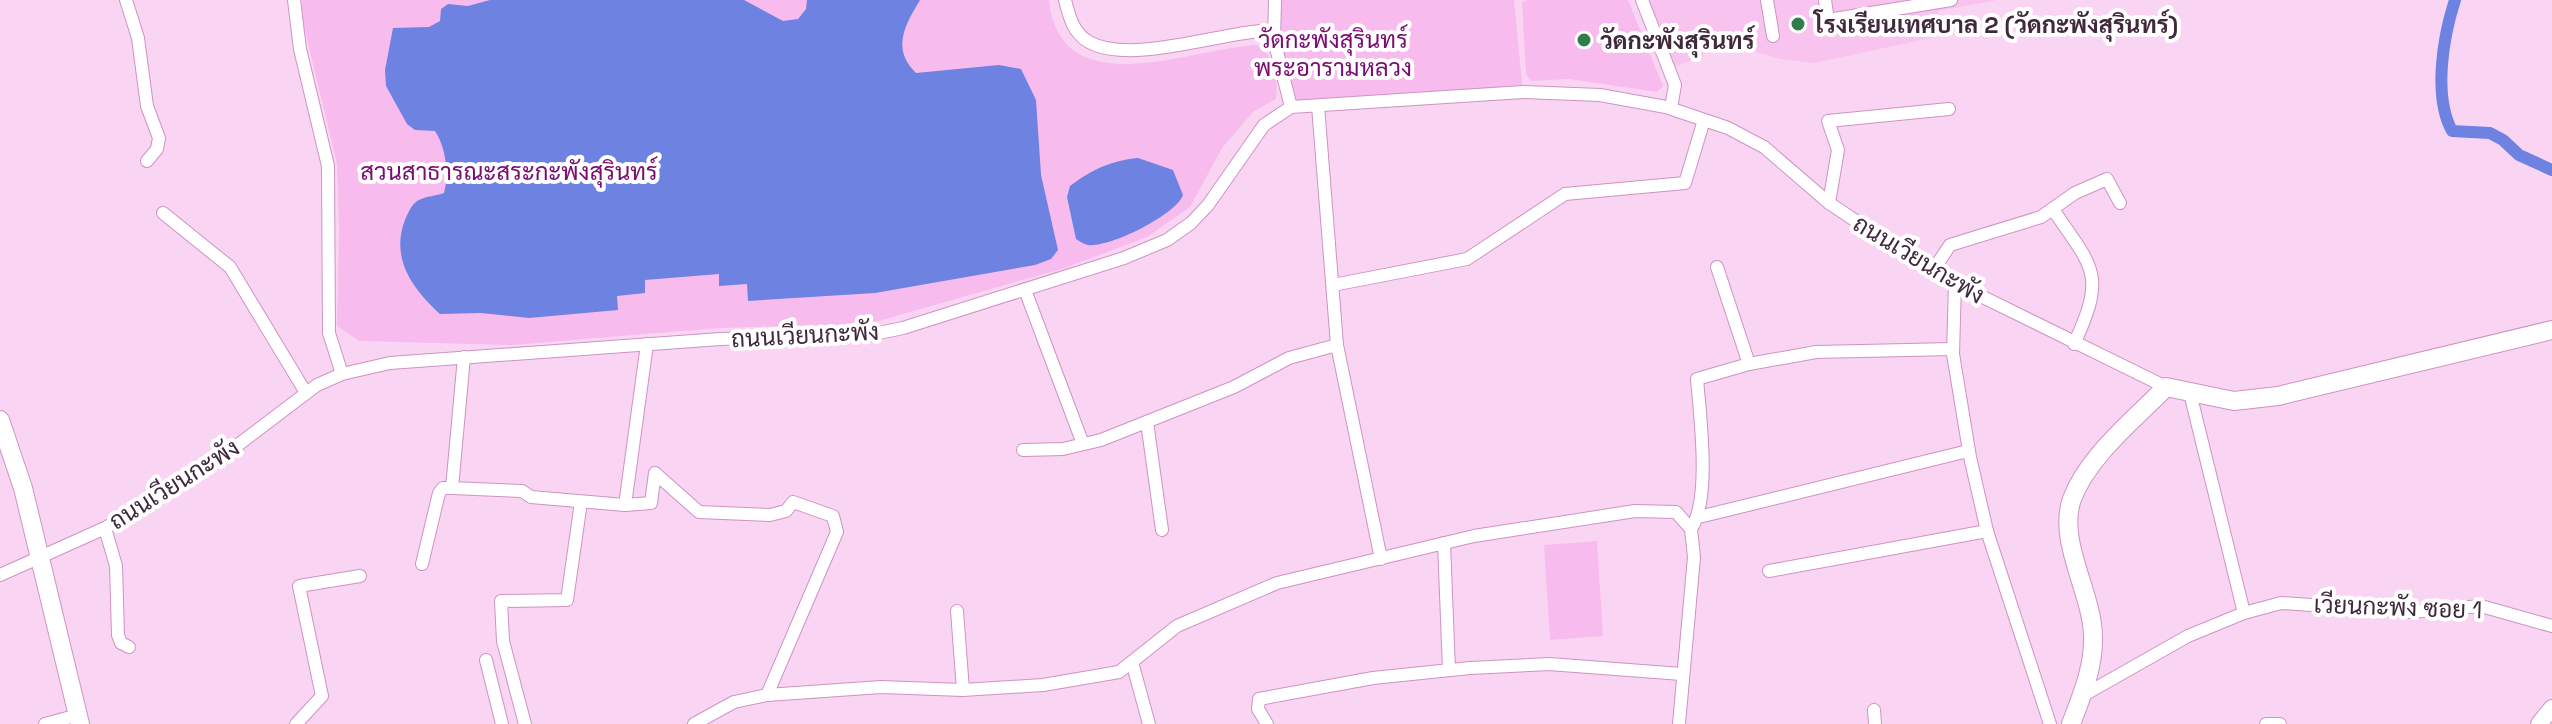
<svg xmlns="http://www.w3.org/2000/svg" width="2552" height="724" font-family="'Space Grotesk',Sarabun,sans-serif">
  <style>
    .built { fill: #f8c3ef }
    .green { fill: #f7bced }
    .water { fill: #6d82e1 }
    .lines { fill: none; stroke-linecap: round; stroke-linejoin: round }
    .canal { stroke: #6d82e1; stroke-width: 12 }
    .minor-casing { stroke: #cd93c3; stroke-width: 14 }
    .tertiary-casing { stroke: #cd93c3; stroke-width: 18 }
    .secondary-casing { stroke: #cd93c3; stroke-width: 20 }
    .minor { stroke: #fff; stroke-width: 12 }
    .tertiary { stroke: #fff; stroke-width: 16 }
    .secondary { stroke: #fff; stroke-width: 18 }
    .poi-dot { fill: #307c4b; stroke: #fff; stroke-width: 3 }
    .labels { text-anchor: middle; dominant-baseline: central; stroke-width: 8; stroke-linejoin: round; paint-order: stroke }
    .poi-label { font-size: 24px; font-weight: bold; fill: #40293c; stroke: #fff; text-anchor: start }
    .park-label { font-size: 24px; fill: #7a0d71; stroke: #fff }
    .street-label { font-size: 24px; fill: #40293c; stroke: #fff }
  </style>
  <rect width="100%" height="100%" fill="#fad5f3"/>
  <!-- built -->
  <polygon class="built" points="1648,0 1997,0 1938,11 1940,36 1814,63 1780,59 1738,47 1710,52 1675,67"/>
  <!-- green -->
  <g class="green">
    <path d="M302 0H1049C1060 107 1191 48 1257 45 1276 57 1278 78 1276 99L1254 111 1222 148 1190 207 1147 237 1065 268 868 324 719 328 512 345 359 341 337 326 339 230 337 164 302 18Z"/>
    <polygon points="1275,0 1514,0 1523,92 1291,107 1282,62"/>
    <polygon points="1528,0 1628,0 1663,86 1657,92 1569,79 1531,81 1526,74 1522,2"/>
    <polygon points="1597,541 1603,636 1550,640 1544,545"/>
  </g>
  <!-- water -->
  <g class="water">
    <path d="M490 0H744L783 21 798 19 806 9 807 0H920C905 25 891 49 916 73L999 65 1021 69 1036 100 1041 175 1058 250 1051 259 1035 265 875 293 748 301 747 284 719 286V274L645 280V293L617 296 618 310 529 318 481 313 440 314C413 289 390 259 405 220 408 213 412 203 419 200 426 196 436 196 444 193 449 175 446 147 435 131L415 130 407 124 386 86 385 70 393 28 429 27 440 21 441 9 448 4 468 6Z"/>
    <path d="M1138 158 1173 170 1183 195C1176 215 1109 248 1088 245 1083 244 1080 241 1076 239L1067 197 1070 186C1093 169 1110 161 1138 158Z"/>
  </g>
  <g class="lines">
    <!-- canal -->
    <path class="canal" d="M2455 0C2443 37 2433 96 2452 131L2490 133 2503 140 2519 155 2552 170"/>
    <defs>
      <g id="minor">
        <polyline points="126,0 138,38 147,106 159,138 157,149 147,161"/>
        <polyline points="294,0 300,49 328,166 329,333 342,374"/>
        <path d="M1065 0C1069 16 1073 33 1089 42 1128 64 1214 35 1260 31L1274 40 1291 107"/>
        <polyline points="1642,0 1675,85 1671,108"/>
        <polyline points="1767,0 1773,36"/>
        <polyline points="1825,0 1828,20 1951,0"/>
        <polyline points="1274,40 1275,0"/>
        <polyline points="1318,106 1337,345 1381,559"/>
        <polyline points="1829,203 1838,150 1828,121 1949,109"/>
        <path d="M2054 211C2094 269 2106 275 2074 344"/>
        <polyline points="163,213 230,267 306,393"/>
        <polyline points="1717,267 1749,364"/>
        <polyline points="1932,272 1950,245 2041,217 2075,193 2107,179 2120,203"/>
        <polyline points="1955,283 1953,354 1970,457 1987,531 2050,724"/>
        <polyline points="1333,285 1467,259 1565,194 1685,183 1704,120"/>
        <polyline points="1025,290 1083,444"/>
        <polyline points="464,357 452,488 522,491 531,497 625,505 647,344"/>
        <polyline points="2190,393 2244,613"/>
        <polyline points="1147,422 1162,530"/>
        <polyline points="1023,450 1063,449 1101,440 1234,387 1289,358 1337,345"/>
        <polyline points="625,505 651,503 655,473 699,512 770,515 786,511 793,502 833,516 837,532 767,695"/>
        <polyline points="1699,517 1968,451"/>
        <polyline points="105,528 116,566 118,635 121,643 129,647"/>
        <path d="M1691 529C1711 499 1700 416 1697 379L1749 364 1816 352 1953 349"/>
        <polyline points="1444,543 1449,670"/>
        <polyline points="422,564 439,493 443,488 452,488"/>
        <polyline points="1769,571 1987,531"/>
        <polyline points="0,575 105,528 178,485 230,451 317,385 342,374 390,363 720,339 869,335 903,328 1124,258 1167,240 1191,223 1208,205 1264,125 1291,107 1523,92 1600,95 1666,107 1728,128 1764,147 1829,203 1932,272 2166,387"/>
        <polyline points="957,611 963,690"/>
        <polyline points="486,660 502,724"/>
        <polyline points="1132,662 1149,724"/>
        <polyline points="2082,696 2188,636 2244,613 2281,603 2411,612 2481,606 2552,626"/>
        <polyline points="1874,710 1875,724"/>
        <polyline points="45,724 78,715"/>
        <polyline points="296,724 322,696 299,586 360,576"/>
        <polyline points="525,724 503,641 501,601 567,600 581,502"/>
        <polyline points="694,724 734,702 767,695 881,687 963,690 1043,685 1119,672 1177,626 1277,583 1474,536 1635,511 1676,512 1691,529 1694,557 1679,724"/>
        <polyline points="1267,724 1258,709 1259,699 1373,678 1470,668 1549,664 1682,674"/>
        <polyline points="2266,724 2280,724"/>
      </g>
      <polyline id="tertiary" points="2539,724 2552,708"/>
      <g id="secondary">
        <polyline points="0,420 23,488 80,724"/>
        <path d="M2071 724C2082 695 2094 667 2093 636 2092 592 2057 541 2072 499 2088 456 2135 419 2166 387L2234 401 2278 396 2552 330"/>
      </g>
    </defs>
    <!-- minor casing -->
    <use href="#minor" class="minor-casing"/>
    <!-- tertiary casing -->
    <use href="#tertiary" class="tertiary-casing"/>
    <!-- secondary casing -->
    <use href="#secondary" class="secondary-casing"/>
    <!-- minor -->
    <use href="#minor" class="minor"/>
    <!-- tertiary -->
    <use href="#tertiary" class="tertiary"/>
    <!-- secondary -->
    <use href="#secondary" class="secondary"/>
  </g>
  <!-- markers -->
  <g class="poi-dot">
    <circle cx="1798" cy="24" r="8"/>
    <circle cx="1584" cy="40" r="8"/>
  </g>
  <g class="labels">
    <!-- poi labels -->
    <g class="poi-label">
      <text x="1814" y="24">โรงเรียนเทศบาล 2 (วัดกะพังสุรินทร์)</text>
      <text x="1600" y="40">วัดกะพังสุรินทร์</text>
    </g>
    <!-- park labels -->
    <g class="park-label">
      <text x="1333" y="39">วัดกะพังสุรินทร์<tspan x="1333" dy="28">พระอารามหลวง</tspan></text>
      <text x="509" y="171">สวนสาธารณะสระกะพังสุรินทร์</text>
    </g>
    <!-- street labels -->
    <g class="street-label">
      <text transform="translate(1919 259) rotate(31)">ถนนเวียนกะพัง</text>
      <text transform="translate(805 335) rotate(-3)">ถนนเวียนกะพัง</text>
      <text transform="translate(174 484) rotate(-32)">ถนนเวียนกะพัง</text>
      <text transform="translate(2398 607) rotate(2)">เวียนกะพัง ซอย 1</text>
    </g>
  </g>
</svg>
